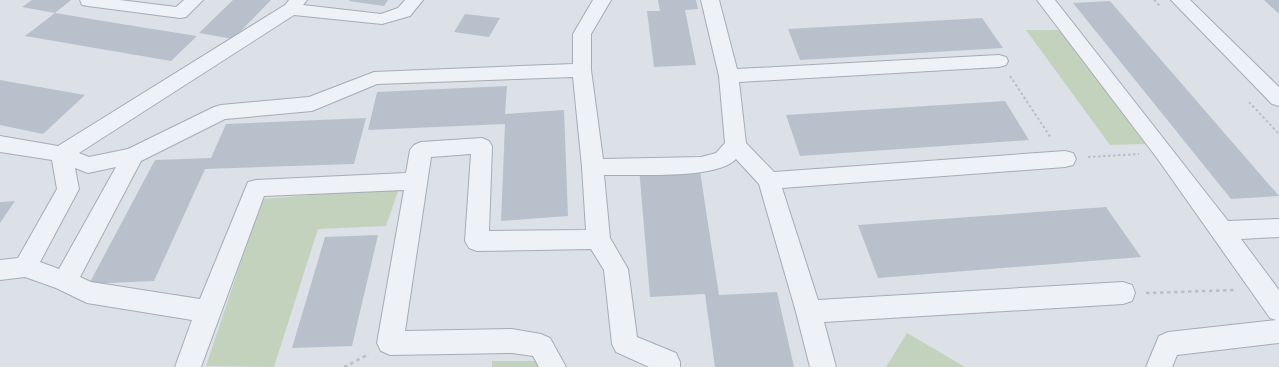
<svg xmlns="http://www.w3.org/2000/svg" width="1279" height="367" font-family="Arial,sans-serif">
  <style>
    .green { fill: #c3d2bc }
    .building { fill: #b8c0cb }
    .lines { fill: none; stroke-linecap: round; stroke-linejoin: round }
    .minor-casing { stroke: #a5acb5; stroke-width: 2 }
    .path-far1 { stroke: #b9bfc6; stroke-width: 2; stroke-dasharray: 2.5 2.5; stroke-linecap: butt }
    .path { stroke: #b9bfc6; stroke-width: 2.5; stroke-dasharray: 3.5 3.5; stroke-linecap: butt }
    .minor { fill: #eef1f5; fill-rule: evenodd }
  </style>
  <rect width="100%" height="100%" fill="#dce1e7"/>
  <!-- green -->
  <g class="green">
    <polygon points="1026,30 1061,30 1145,144 1110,145"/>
    <polygon points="399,188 386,226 318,229 274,367 206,366 262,199"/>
    <polygon points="907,333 965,367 886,367"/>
    <rect x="492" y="361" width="45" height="6"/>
  </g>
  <!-- building -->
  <g class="building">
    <polygon points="32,0 71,0 55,13 22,7"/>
    <polygon points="233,0 271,0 233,39 199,33"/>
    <polygon points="350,0 388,0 384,6 349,1"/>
    <polygon points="658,0 696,0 698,9 685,10 696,65 654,67 647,11 660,11"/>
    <polygon points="1264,0 1279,0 1279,14"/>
    <polygon points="1110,1 1279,196 1231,199 1073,3"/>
    <polygon points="55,13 140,27 197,36 171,61 25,36"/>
    <polygon points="465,14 500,18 489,37 454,32"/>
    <polygon points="982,18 1003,48 800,60 788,29"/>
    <polygon points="0,80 85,95 43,134 0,125"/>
    <polygon points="507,86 505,114 564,110 568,216 501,221 505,124 368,130 377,92"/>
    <polygon points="1005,101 1029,140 800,156 786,115"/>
    <polygon points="366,118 354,164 205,169 154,281 89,284 155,160 211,158 226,124"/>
    <polygon points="699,165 719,295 777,292 794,367 715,367 705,294 650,297 639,168"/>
    <polygon points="15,201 0,223 0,202"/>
    <polygon points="1106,207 1141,257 878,278 858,225"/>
    <polygon points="378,235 352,346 292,348 325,237"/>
  </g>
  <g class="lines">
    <defs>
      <g id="minor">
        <polygon points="80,0 120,0 176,7 184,0 203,0 186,17 180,18 88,6 82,5"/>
        <path d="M289 0H307L303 5 381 14 398 8 405 0H423L410 16 382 24 294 15 79 153 89 157 128 149 214 107 221 105 309 97 374 72 573 64V34L593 0H611L591 34V70L603 159 701 157 716 153 725 143 719 76 701 0H719L737 69 999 55 1006 57 1008 61 1006 65 999 67 739 82 746 143 774 172 1065 151 1073 153 1076 159 1073 165 1065 167 782 188 818 300 1123 282 1132 285 1135 293 1132 301 1123 304 824 322 836 367H810L796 312 759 184 736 159C717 180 634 174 604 175L610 238 628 269 637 337 676 353 680 362V367H649L616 352 612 344 604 270 591 249 477 251 469 248 465 241 471 154 431 157 405 331 512 329 541 334 550 338 566 367H539L533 356 512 353 390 355 381 351 377 343 404 190 264 196 201 367H175L192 320 87 303 56 288 25 277 0 280V260L18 258 57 189 52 160 0 152V136L58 146 285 5ZM573 77 582 167 586 230 489 231 492 146 489 141 482 138 421 142 414 145 410 150 406 173 256 180 248 182 200 299 91 282 80 277 141 161 225 119 312 111 377 84ZM116 167 59 269 40 262 79 189 75 168 88 173Z"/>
        <polygon points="1037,0 1055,0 1228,221 1279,219 1279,237 1241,239 1279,290 1279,343 1177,355 1172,367 1146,367 1159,336 1168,332 1276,320 1270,318 1157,158"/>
        <polygon points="1171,0 1190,0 1279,87 1279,106 1272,104"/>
      </g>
    </defs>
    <!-- minor casing -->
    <use href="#minor" class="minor-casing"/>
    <!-- path-far1 -->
    <g class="path-far1">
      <polyline points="1154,0 1160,6"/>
      <polyline points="1010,76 1051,138"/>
      <polyline points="1249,102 1279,134"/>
      <polyline points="1088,157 1139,154"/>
    </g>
    <!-- path -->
    <g class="path">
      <polyline points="1146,293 1235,290"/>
      <polyline points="344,367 369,354"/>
    </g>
    <!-- minor -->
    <use href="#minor" class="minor"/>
  </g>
</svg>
